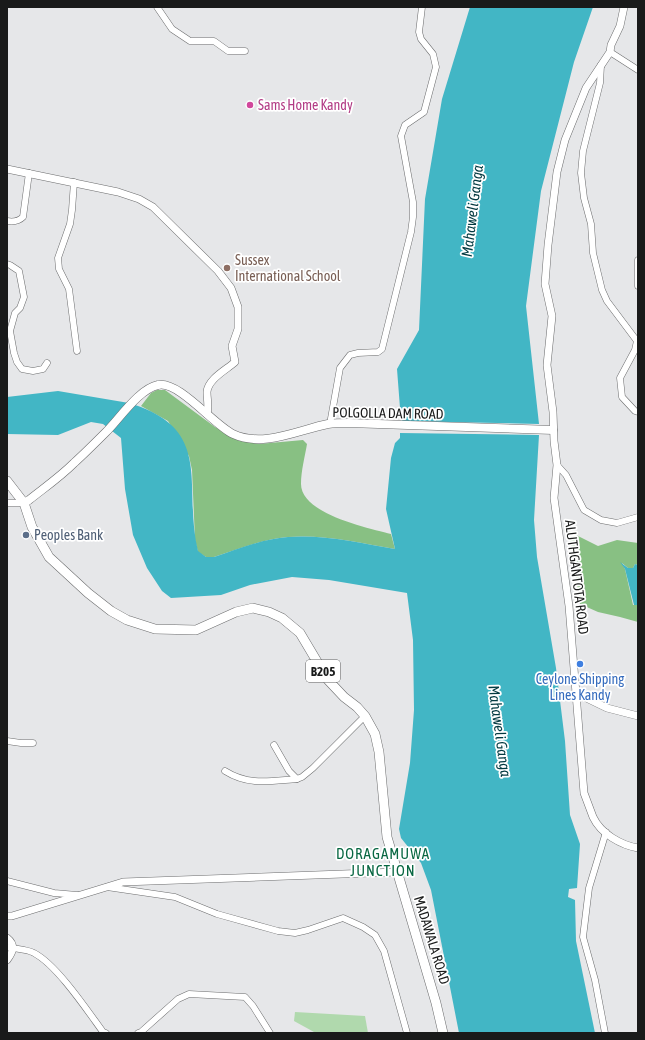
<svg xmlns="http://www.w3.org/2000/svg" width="645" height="1040" font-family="'Asap Condensed',sans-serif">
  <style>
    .green { fill: #b0d9ad }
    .forest { fill: #88c083 }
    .water { fill: #42b6c5 }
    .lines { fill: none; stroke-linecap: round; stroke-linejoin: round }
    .minor-casing { stroke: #6c6d6e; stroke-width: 7 }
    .tertiary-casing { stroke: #6c6d6e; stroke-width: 8 }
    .secondary-casing { stroke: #6c6d6e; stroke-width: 9 }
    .primary-casing { stroke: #6c6d6e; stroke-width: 10 }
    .minor { stroke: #fff; stroke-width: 6 }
    .tertiary { stroke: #fff; stroke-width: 7 }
    .secondary { stroke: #fff; stroke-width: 8 }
    .primary { stroke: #fff; stroke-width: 9 }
    .hotel-dot { fill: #d1479c; stroke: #fff; stroke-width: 1.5 }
    .education-dot { fill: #8d6e63; stroke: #fff; stroke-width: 1.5 }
    .service-dot { fill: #5c6f8a; stroke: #fff; stroke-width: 1.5 }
    .shop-dot { fill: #3f7fe0; stroke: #fff; stroke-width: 1.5 }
    .labels { text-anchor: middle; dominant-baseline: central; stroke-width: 3.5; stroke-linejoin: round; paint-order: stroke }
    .shield { fill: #fff; stroke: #5e5f5f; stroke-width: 1 }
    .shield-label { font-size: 13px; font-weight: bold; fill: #191a1a }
    .hotel-label { font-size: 14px; fill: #b23c85; stroke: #fff; text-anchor: start }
    .education-label { font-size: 14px; fill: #785e54; stroke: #fff; text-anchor: start }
    .street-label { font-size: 14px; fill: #191a1a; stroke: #fff }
    .service-label { font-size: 14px; fill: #4e5e75; stroke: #fff; text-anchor: start }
    .shop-label { font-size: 14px; fill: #366cbe; stroke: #fff }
    .water-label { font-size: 15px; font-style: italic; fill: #033a41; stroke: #fff }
    .neighbourhood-label { font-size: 15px; letter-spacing: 1px; fill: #086742; stroke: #fff }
  </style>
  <rect width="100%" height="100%" fill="#e6e7e9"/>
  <!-- green -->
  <polygon class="green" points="295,1012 365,1016 368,1033 314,1032 294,1021"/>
  <!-- forest -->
  <g class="forest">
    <path d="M157 390H165L215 427 241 441 259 444 303 440 307 444C305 456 301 471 301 484 301 514 368 528 391 534L395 549C361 543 322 534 288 537 263 539 238 549 214 557H206L198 552 195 540 192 470 189 456 168 421 141 406 151 393Z"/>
    <polygon points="564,529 598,546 617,540 638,543 638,565 635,564 633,568 628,568 622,563 625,569 633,605 638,605 638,622 620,617 598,612 580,604 570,540"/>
  </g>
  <!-- water -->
  <g class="water">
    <polygon points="470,7 593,7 574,62 541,191 526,306 539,424 401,421 397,369 419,330 425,199 442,99"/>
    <path d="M58 391 129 403C216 429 182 486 198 551L206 557H214C238 549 262 539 288 537 322 534 361 543 395 549L386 509 391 458 395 443 400 438V433L539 435 534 520 537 557 556 668 565 741 570 815 580 844 577 888 569 889 568 897 575 900 576 941 595 1033H459L431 890 421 863 401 838 399 829 410 763 414 710 413 640 407 593 329 580 292 577 250 585 221 595 171 598 162 591 147 568 133 535 125 489 121 438 103 424 91 422 58 435 7 434V397Z"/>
    <polygon points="620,562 628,568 633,568 635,564 638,565 638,605 634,605 625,569"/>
  </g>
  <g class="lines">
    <defs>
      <g id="minor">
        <polyline points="157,7 172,29 190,41 214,41 228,51 245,51"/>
        <polyline points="610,52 638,70"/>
        <polyline points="601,65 600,83 583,151 581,173 584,198 591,224 593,253 602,290 607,301 637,341 635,350 620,378 622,397 635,411 638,412"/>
        <polyline points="74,182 72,210 70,224 58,258 59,269 69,289 77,351"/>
        <path d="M7 221C13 222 19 221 23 217L29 173"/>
        <polyline points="638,260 638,286"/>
        <polyline points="7,264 10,265 19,271 24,297 20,308 15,313 10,331 14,353 17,362 22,369 33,371 43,369 47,363"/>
        <polyline points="330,424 340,368 350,355 358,353 378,352 382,349 411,232 413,217 413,202 401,136 405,125 424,112 436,67 433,54 421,39 419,32 422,7"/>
        <polyline points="557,465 566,475 584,510 601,520 617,523 638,517"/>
        <polyline points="7,503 24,503"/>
        <polyline points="7,741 21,743 33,743"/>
        <polyline points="274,745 289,771 297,779"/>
        <path d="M225 771C249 786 270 781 297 779L302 777 313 768 365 716"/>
        <polyline points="7,881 54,893 77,895"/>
        <polyline points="107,887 175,897 217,914 278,931 295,933 308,930 343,918 363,927 375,935 384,951 407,1033"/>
        <path d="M7 947C15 949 27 949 34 953 57 965 87 1010 103 1032L106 1033"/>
        <polyline points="138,1033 141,1032 178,999 189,994 245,997 253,1006 270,1033"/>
        <polyline points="605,1033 595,980 583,937 589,888 606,832"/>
      </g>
      <g id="tertiary">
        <path d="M624 7 620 26 611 45 610 52 586 88 565 140 557 172 548 245 545 284 552 316 547 365 553 412 554 441 557 465 554 498 569 606 584 793C587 801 590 809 593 817 601 834 621 845 638 848"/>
        <path d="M7 169 118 192 139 199 153 207 218 271 231 288 238 307V329L232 346 235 362C226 370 208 379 207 392 207 399 209 406 207 414"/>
        <polyline points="576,693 607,708 638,716"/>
        <polyline points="7,916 12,916 123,882 397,872"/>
        <path d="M7 938C16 945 13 952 7 960"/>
      </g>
      <path id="secondary" d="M24 503 29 500C44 488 60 477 74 463 85 453 96 442 106 432 120 418 139 389 158 385 178 380 214 425 233 434 263 448 298 430 328 424 335 423 342 423 349 423L553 430"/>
      <polyline id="primary" points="7,481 24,503 32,527 49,557 88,593 111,611 127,620 155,629 196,630 236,612 253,608 269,612 282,618 300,633 328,680 344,697 357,707 365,716 375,734 379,752 387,837 436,1003 443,1033"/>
    </defs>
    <!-- minor casing -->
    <use href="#minor" class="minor-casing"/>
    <!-- tertiary casing -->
    <use href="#tertiary" class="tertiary-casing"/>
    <!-- secondary casing -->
    <use href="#secondary" class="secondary-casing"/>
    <!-- primary casing -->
    <use href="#primary" class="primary-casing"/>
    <!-- minor -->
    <use href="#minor" class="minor"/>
    <!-- tertiary -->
    <use href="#tertiary" class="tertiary"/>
    <!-- secondary -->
    <use href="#secondary" class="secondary"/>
    <!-- primary -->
    <use href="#primary" class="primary"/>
  </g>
  <!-- markers -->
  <circle class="hotel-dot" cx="250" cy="105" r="4"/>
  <circle class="education-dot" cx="227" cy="268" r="4"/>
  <circle class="service-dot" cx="26" cy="535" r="4"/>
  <circle class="shop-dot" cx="580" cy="664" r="4"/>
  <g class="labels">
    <!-- shield labels -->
    <rect class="shield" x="306" y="660" width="34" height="22" rx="3"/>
    <g class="shield-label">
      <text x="323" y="671">B205</text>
    </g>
    <!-- hotel labels -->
    <g class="hotel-label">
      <text x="258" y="105">Sams Home Kandy</text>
    </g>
    <!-- education labels -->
    <g class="education-label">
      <text x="235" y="260">Sussex<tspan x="235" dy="16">International School</tspan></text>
    </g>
    <!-- street labels -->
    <g class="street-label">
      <text transform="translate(388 413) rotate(1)">POLGOLLA DAM ROAD</text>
      <text transform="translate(577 577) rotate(83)">ALUTHGANTOTA ROAD</text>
      <text transform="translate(432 940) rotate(73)">MADAWALA ROAD</text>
    </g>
    <!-- service labels -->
    <g class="service-label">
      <text x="34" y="535">Peoples Bank</text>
    </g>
    <!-- shop labels -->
    <g class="shop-label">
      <text x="580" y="679">Ceylone Shipping<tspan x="580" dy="16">Lines Kandy</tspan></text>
    </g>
    <!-- water labels -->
    <g class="water-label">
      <text transform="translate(472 211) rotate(-83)">Mahaweli Ganga</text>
      <text transform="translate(500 731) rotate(82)">Mahaweli Ganga</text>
    </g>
    <!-- neighbourhood labels -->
    <g class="neighbourhood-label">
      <text x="383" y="853">DORAGAMUWA<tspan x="383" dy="17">JUNCTION</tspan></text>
    </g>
  </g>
  <!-- border -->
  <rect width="645" height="1040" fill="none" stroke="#191a1a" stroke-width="16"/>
</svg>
